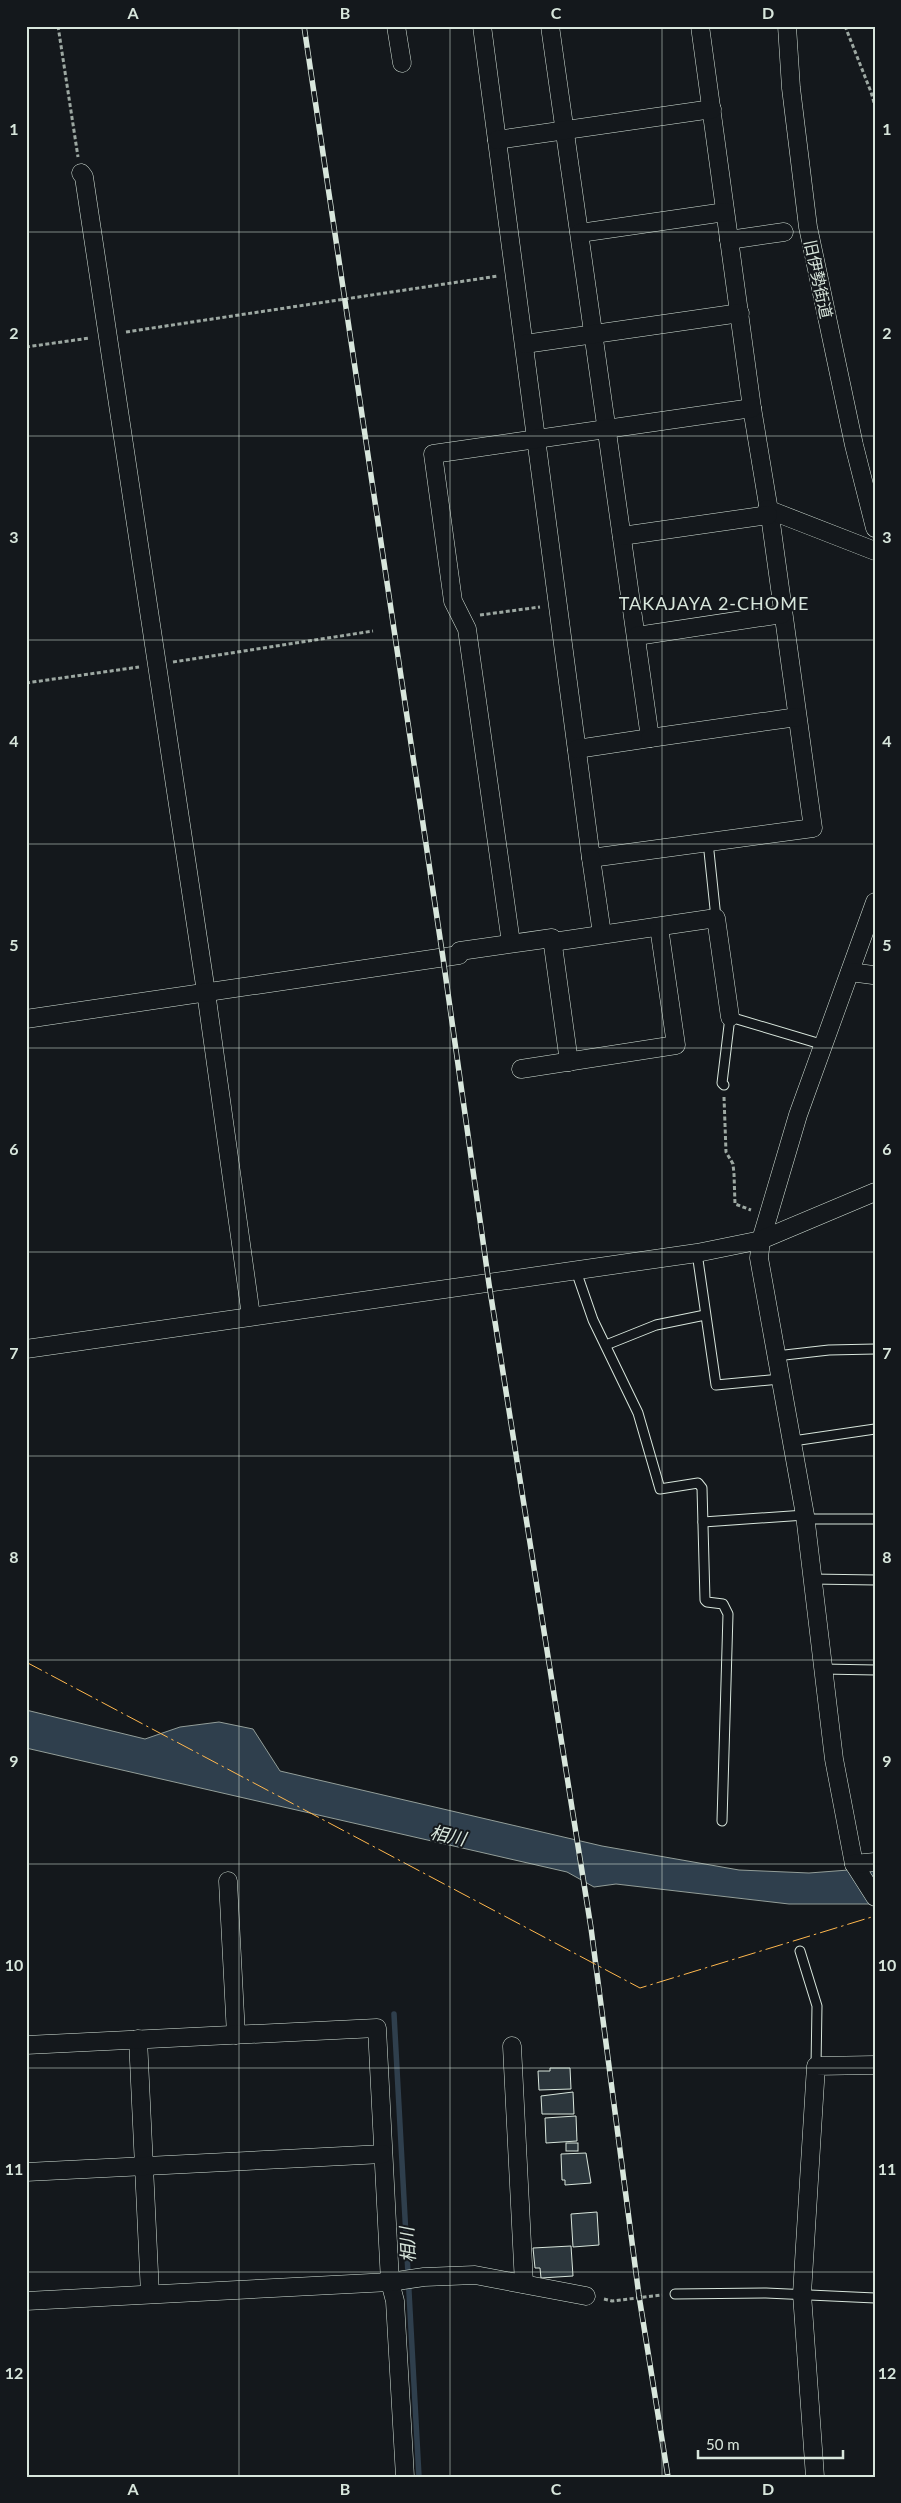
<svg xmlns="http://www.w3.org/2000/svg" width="901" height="2503" font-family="Lato,'Noto Sans JP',sans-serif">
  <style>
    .water { fill: #2f3f4d; stroke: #939e99 }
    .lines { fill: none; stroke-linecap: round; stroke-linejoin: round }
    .stream { stroke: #2f3f4d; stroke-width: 5.5 }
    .building { fill: #2c363c; stroke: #d8e6dc }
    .lane-casing { stroke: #d8e6dc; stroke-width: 11 }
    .street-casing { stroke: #d8e6dc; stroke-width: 19 }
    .path { stroke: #9da8a2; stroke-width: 3; stroke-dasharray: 4 2.5; stroke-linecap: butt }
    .lane { stroke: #14181c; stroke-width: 9 }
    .street { stroke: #14181c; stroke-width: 18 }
    .rail-casing { stroke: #d8e6dc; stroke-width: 5.5 }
    .rail { stroke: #14181c; stroke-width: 4; stroke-dasharray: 11; stroke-linecap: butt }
    .power { stroke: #ffb74d; stroke-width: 1; stroke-dasharray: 18 4 2.5 4; stroke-linecap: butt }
    .grid { fill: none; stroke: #d8e6dc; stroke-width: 1; stroke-opacity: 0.55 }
    .labels { text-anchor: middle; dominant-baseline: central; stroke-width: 4; stroke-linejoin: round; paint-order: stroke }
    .street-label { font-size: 16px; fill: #d8e6dc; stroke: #14181c }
    .neighbourhood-label { font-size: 18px; letter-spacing: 1px; fill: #d8e6dc; stroke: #14181c }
    .water-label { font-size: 18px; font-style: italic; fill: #d8e6dc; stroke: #14181c }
    .neatline { fill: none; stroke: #d8e6dc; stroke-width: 2 }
    .grid-label { font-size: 16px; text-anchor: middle; font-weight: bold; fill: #d8e6dc }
  </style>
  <rect width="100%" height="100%" fill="#14181c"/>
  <!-- water -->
  <polygon class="water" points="26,1710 145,1739 180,1727 219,1722 253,1729 280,1771 602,1846 739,1870 809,1873 875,1868 875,1904 789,1904 616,1884 594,1887 567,1872 26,1748"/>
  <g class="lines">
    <!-- stream -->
    <polyline class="stream" points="394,2014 419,2477"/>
  </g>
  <!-- building -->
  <g class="building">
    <polygon points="550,2068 570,2068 571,2089 539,2090 538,2071 550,2071"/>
    <polygon points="573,2092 574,2114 542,2114 541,2096"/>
    <polygon points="576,2116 577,2141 546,2143 545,2118"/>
    <rect x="566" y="2143" width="12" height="8"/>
    <polygon points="586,2153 591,2183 565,2185 565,2180 562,2180 561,2154"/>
    <polygon points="597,2212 599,2245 573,2247 571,2214"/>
    <polygon points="571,2246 573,2276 541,2278 540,2268 535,2268 533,2248"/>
  </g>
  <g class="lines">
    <defs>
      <g id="lane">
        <polyline points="708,842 716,918"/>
        <polyline points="724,1085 722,1083 730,1017 824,1045"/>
        <polyline points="697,1253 716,1385 780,1379"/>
        <polyline points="576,1271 593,1320 638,1413 660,1489 698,1483 702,1488 705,1600 707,1602 723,1604 728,1614 722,1821"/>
        <polyline points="606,1345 656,1325 705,1315"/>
        <polyline points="776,1356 829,1350 875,1349"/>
        <polyline points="793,1441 875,1429"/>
        <polyline points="805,1519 875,1519"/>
        <polyline points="703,1522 805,1515"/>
        <polyline points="812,1579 875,1580"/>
        <polyline points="823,1669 875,1670"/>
        <polyline points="800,1951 817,2006 816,2066"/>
        <polyline points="675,2294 766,2293 875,2298"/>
      </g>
      <g id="street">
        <polyline points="396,26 402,63"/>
        <polyline points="482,26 591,858 813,828 771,523 752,408 700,26"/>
        <polyline points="550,26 650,738 577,749"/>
        <polyline points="787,26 791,88 808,227 854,445 875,528"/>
        <polyline points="497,140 712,109"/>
        <polyline points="81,173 84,177 206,992 251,1316"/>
        <polyline points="580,233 725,212"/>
        <polyline points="729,240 784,232"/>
        <polyline points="525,344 740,313"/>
        <polyline points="767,509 875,551"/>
        <polyline points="622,536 768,515"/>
        <polyline points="637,636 782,614"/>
        <polyline points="650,738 797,717"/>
        <polyline points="591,858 602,934"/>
        <polyline points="875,902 798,1115 761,1240 759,1258 805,1515 834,1759 854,1864 875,1897"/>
        <polyline points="553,942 716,918 730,1017"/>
        <polyline points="511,943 467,629 453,601 433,454 752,408"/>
        <polyline points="850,972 873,975"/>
        <polyline points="26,1019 459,955 460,951 552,938 569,1062"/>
        <polyline points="521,1069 676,1045 659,927"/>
        <polyline points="26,1349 697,1253 761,1240 875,1192"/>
        <polyline points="854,1864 875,1862"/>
        <polyline points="228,1881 236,2035"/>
        <polyline points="138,2039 150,2294"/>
        <polyline points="26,2045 377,2028 390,2282 395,2301 405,2477"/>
        <polyline points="512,2046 524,2284"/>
        <polyline points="26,2172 383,2154"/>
        <polyline points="26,2301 390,2282 424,2277 475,2275 586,2296"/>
        <polyline points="815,2477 802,2294 816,2066 875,2065"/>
      </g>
    </defs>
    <!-- lane casing -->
    <use href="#lane" class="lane-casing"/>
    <!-- street casing -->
    <use href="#street" class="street-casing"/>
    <!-- path -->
    <g class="path">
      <polyline points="58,26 78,157"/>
      <polyline points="845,26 871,92 875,106"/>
      <polyline points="126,332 498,276"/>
      <polyline points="26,347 90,338"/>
      <polyline points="480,615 540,607"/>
      <polyline points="173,662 373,631"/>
      <polyline points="26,683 139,667"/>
      <polyline points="724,1097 726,1152 733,1164 734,1174 735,1204 751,1210"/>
      <polyline points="604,2299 612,2301 662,2295"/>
    </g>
    <!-- lane -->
    <use href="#lane" class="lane"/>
    <!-- street -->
    <use href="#street" class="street"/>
    <defs>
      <polyline id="rail" points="304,26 443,958 489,1284 591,1928 639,2296 668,2477"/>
    </defs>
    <!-- rail casing -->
    <use href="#rail" class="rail-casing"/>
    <!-- rail -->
    <use href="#rail" class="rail"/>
    <!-- power -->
    <polyline class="power" points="26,1662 640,1988 875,1916"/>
  </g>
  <!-- grid -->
  <path class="grid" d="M239 26V2477M450 26V2477M662 26V2477M26 232H875M26 436H875M26 640H875M26 844H875M26 1048H875M26 1252H875M26 1456H875M26 1660H875M26 1864H875M26 2068H875M26 2272H875"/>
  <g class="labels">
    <!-- street labels -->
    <g class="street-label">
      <text transform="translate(819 279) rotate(78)">旧伊勢街道</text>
    </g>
    <!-- neighbourhood labels -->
    <g class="neighbourhood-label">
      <text x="714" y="603">TAKAJAYA 2-CHOME</text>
    </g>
    <!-- water labels -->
    <g class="water-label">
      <text transform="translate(448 1835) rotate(12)">相川</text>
      <text transform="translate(407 2245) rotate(-93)">相川</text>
    </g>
  </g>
  <!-- border -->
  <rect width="901" height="2503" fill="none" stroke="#14181c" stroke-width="55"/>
  <!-- scale -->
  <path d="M698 2450v8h145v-8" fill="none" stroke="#d8e6dc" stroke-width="2.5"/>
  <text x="706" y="2450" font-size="15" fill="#d8e6dc" stroke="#14181c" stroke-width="4" paint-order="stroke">50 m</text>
  <rect x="28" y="28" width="846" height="2448" class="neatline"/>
  <g class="grid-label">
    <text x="133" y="19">A</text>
    <text x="345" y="19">B</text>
    <text x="556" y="19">C</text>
    <text x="768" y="19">D</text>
    <text x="14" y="135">1</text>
    <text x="887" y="135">1</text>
    <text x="14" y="339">2</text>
    <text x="887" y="339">2</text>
    <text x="14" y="543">3</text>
    <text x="887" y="543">3</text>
    <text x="14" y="747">4</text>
    <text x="887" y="747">4</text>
    <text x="14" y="951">5</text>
    <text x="887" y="951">5</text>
    <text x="14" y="1155">6</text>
    <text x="887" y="1155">6</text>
    <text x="14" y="1359">7</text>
    <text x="887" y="1359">7</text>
    <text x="14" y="1563">8</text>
    <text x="887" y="1563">8</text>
    <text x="14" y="1767">9</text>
    <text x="887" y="1767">9</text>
    <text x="14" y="1971">10</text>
    <text x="887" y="1971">10</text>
    <text x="14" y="2175">11</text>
    <text x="887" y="2175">11</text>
    <text x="14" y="2379">12</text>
    <text x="887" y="2379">12</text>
    <text x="133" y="2495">A</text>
    <text x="345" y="2495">B</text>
    <text x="556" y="2495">C</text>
    <text x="768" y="2495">D</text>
  </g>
</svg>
